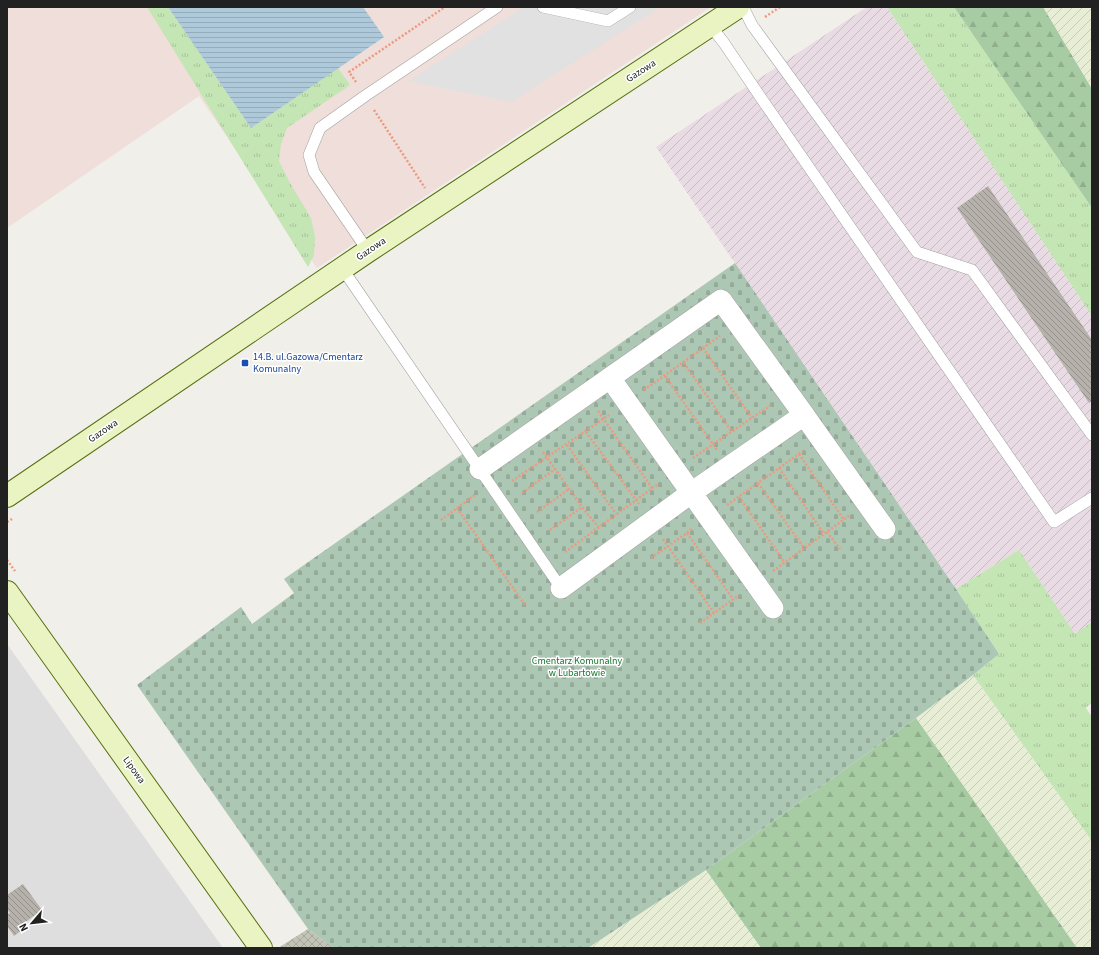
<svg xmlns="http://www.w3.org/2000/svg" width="1099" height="955" font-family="'Source Sans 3',sans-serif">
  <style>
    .residential { fill: #dfdede }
    .commercial { fill: #efdeda }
    .industrial { fill: url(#industrial-furrows) }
    .construction { fill: url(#construction-cross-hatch) }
    .farmland { fill: url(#farmland-furrows) }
    .grass { fill: url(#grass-tufts) }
    .forest { fill: url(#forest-firs) }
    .cemetery { fill: url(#cemetery-stones) }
    .parking { fill: #e1e1e1 }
    .water { fill: url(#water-rules) }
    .building { fill: url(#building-back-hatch) }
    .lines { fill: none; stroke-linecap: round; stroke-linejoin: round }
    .lane-casing { stroke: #a2a2a2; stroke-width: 12 }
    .street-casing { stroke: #a2a2a2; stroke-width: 22 }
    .secondary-casing { stroke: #566f10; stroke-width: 24 }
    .path { stroke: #ec9a7d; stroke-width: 2.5; stroke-dasharray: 2 2; stroke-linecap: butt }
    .lane { stroke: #fff; stroke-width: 11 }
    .street { stroke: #fff; stroke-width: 21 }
    .secondary { stroke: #eaf4c3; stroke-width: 22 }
    .transit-dot { fill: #1a4fb4; stroke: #fff; stroke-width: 1.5 }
    .labels { text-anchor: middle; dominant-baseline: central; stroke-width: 3; stroke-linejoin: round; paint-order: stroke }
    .street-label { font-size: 10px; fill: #212121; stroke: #fff }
    .transit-label { font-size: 10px; fill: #164399; stroke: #fff; text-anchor: start }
    .park-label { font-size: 10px; fill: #17772e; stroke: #fff }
  </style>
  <defs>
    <pattern id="industrial-furrows" width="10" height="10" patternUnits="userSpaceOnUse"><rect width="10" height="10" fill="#e9dbe4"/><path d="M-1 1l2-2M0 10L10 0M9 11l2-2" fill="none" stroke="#c8bcc3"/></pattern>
    <pattern id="construction-cross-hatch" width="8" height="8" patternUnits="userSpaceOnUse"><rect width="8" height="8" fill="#c2c4b5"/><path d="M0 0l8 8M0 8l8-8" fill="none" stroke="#a6a89b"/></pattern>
    <pattern id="farmland-furrows" width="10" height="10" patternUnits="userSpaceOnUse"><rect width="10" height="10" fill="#e8edd6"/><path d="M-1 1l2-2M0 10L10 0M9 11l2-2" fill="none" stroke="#c7cbb7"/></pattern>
    <pattern id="grass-tufts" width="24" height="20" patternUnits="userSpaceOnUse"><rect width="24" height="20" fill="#c4e5b4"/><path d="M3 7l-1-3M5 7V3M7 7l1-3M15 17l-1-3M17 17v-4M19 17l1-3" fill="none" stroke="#a8c49a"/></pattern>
    <pattern id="forest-firs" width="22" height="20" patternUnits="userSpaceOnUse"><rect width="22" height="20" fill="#a7cba2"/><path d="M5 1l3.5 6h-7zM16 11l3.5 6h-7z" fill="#8fae8b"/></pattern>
    <pattern id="cemetery-stones" width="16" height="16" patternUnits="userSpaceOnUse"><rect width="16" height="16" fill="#acc7b4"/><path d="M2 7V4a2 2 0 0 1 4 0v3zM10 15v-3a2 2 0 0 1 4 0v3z" fill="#94ab9a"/></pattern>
    <pattern id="water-rules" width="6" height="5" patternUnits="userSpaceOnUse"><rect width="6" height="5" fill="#aec9d9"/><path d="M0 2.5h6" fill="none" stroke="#95acba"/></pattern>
    <pattern id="building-back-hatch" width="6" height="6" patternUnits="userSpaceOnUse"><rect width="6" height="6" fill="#b6b1ab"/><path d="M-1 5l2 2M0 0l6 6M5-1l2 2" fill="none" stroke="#94908b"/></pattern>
  </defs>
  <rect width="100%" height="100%" fill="#f0efe9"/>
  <!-- residential -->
  <polygon class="residential" points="7,644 223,948 7,948"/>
  <!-- commercial -->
  <polygon class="commercial" points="7,7 711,7 317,268 199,96 7,228"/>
  <!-- industrial -->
  <polygon class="industrial" points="867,7 887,7 1092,316 1092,622 1075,634 1019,550 956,589 656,147"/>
  <!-- construction -->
  <polygon class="construction" points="308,929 334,948 278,948"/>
  <!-- farmland -->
  <g class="farmland">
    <polygon points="1043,7 1092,7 1092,89"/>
    <polygon points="973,675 1092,841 1092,948 1077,948 916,718"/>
    <polygon points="706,870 761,948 588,948"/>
  </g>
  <!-- grass -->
  <g class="grass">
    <polygon points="147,7 168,7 251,128 338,68 350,85 287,128 281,144 279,161 290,183 311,218 315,237 314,255 308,267"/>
    <polygon points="887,7 954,7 1092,208 1092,316"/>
    <polygon points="1019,550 1075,634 1092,622 1092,702 1086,708 1092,717 1092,841 973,675 999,654 956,589"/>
  </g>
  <!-- forest -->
  <g class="forest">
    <polygon points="954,7 1043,7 1092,89 1092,208"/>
    <polygon points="916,718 1077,948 761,948 706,870"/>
  </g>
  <!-- cemetery -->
  <polygon class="cemetery" points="735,263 956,589 999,654 973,675 916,718 706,870 588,948 334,948 308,929 137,685 241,607 252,624 294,593 284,579"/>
  <!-- parking -->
  <polygon class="parking" points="524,7 661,7 511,102 409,81"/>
  <!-- water -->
  <polygon class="water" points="168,7 363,7 384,37 251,128"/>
  <!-- building -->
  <g class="building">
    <polygon points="988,186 1092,340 1092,401 1089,403 957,208"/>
    <polygon points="23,884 42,910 20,926 22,930 14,936 7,926 7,915 10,913 7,909 7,895"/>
  </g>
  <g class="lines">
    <defs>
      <g id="lane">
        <polyline points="543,7 608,21 630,7"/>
        <polyline points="743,7 752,25 917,252 972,270 1092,435"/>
        <polyline points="710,25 724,43 759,95 1054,522 1092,498"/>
        <polyline points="368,251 314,172 309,155 320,128 365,96 497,7"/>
        <polyline points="342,268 561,588"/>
      </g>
      <g id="street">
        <polyline points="610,378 773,608"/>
        <polyline points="804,415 885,529"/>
        <polyline points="480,469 721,300 804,415 691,493 561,588"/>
      </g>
      <g id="secondary">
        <polyline points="7,496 368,251 738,7"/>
        <polyline points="7,592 261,948"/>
      </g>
    </defs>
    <!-- lane casing -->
    <use href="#lane" class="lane-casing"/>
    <!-- street casing -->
    <use href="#street" class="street-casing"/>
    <!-- secondary casing -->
    <use href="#secondary" class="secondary-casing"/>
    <!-- path -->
    <g class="path">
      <polyline points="765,17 780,7"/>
      <polyline points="356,82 349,72 445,7"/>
      <polyline points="374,110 425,188"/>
      <polyline points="703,348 752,418"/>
      <polyline points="684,363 732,432"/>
      <polyline points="665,376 717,450"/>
      <polyline points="644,390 720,336"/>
      <polyline points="598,411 652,488"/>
      <polyline points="586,432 639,504"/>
      <polyline points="567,445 616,514"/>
      <polyline points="543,452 582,507 599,528"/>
      <polyline points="799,454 844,520"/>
      <polyline points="693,458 771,405"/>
      <polyline points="779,468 824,534"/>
      <polyline points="512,481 609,415"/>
      <polyline points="758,483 804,548"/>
      <polyline points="522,493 555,469"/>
      <polyline points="739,497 785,563"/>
      <polyline points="727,505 803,451"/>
      <polyline points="457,508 525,605"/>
      <polyline points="537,512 569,489"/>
      <polyline points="441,520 476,494"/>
      <polyline points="7,522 12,519"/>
      <polyline points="550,530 582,507"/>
      <polyline points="827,532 840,549"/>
      <polyline points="687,533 692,529"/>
      <polyline points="663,539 714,613 738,596"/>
      <polyline points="565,552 658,484"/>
      <polyline points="651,558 687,533 733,599"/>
      <polyline points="7,560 15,571"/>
      <polyline points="773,571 850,515"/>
      <polyline points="700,623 714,613"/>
    </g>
    <!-- lane -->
    <use href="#lane" class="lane"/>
    <!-- street -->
    <use href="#street" class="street"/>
    <!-- secondary -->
    <use href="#secondary" class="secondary"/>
  </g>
  <!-- markers -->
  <rect class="transit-dot" x="241" y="359" width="8" height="8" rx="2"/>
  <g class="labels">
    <!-- street labels -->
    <g class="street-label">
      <text transform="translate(641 71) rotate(-33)">Gazowa</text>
      <text transform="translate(371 249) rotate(-34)">Gazowa</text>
      <text transform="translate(103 431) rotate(-34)">Gazowa</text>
      <text transform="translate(134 770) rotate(54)">Lipowa</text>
    </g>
    <!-- transit labels -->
    <g class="transit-label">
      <text x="253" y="357">14.B. ul.Gazowa/Cmentarz<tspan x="253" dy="12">Komunalny</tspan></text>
    </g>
    <!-- park labels -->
    <g class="park-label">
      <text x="577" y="661">Cmentarz Komunalny<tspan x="577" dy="12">w Lubartowie</tspan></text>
    </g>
  </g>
  <!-- border -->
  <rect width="1099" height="955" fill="none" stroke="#212121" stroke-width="16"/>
  <!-- north arrow -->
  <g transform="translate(32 923) rotate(242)" stroke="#ffffff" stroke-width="3" paint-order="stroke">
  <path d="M0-3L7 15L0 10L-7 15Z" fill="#212121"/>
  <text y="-6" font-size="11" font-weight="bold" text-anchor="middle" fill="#212121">N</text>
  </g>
</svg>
